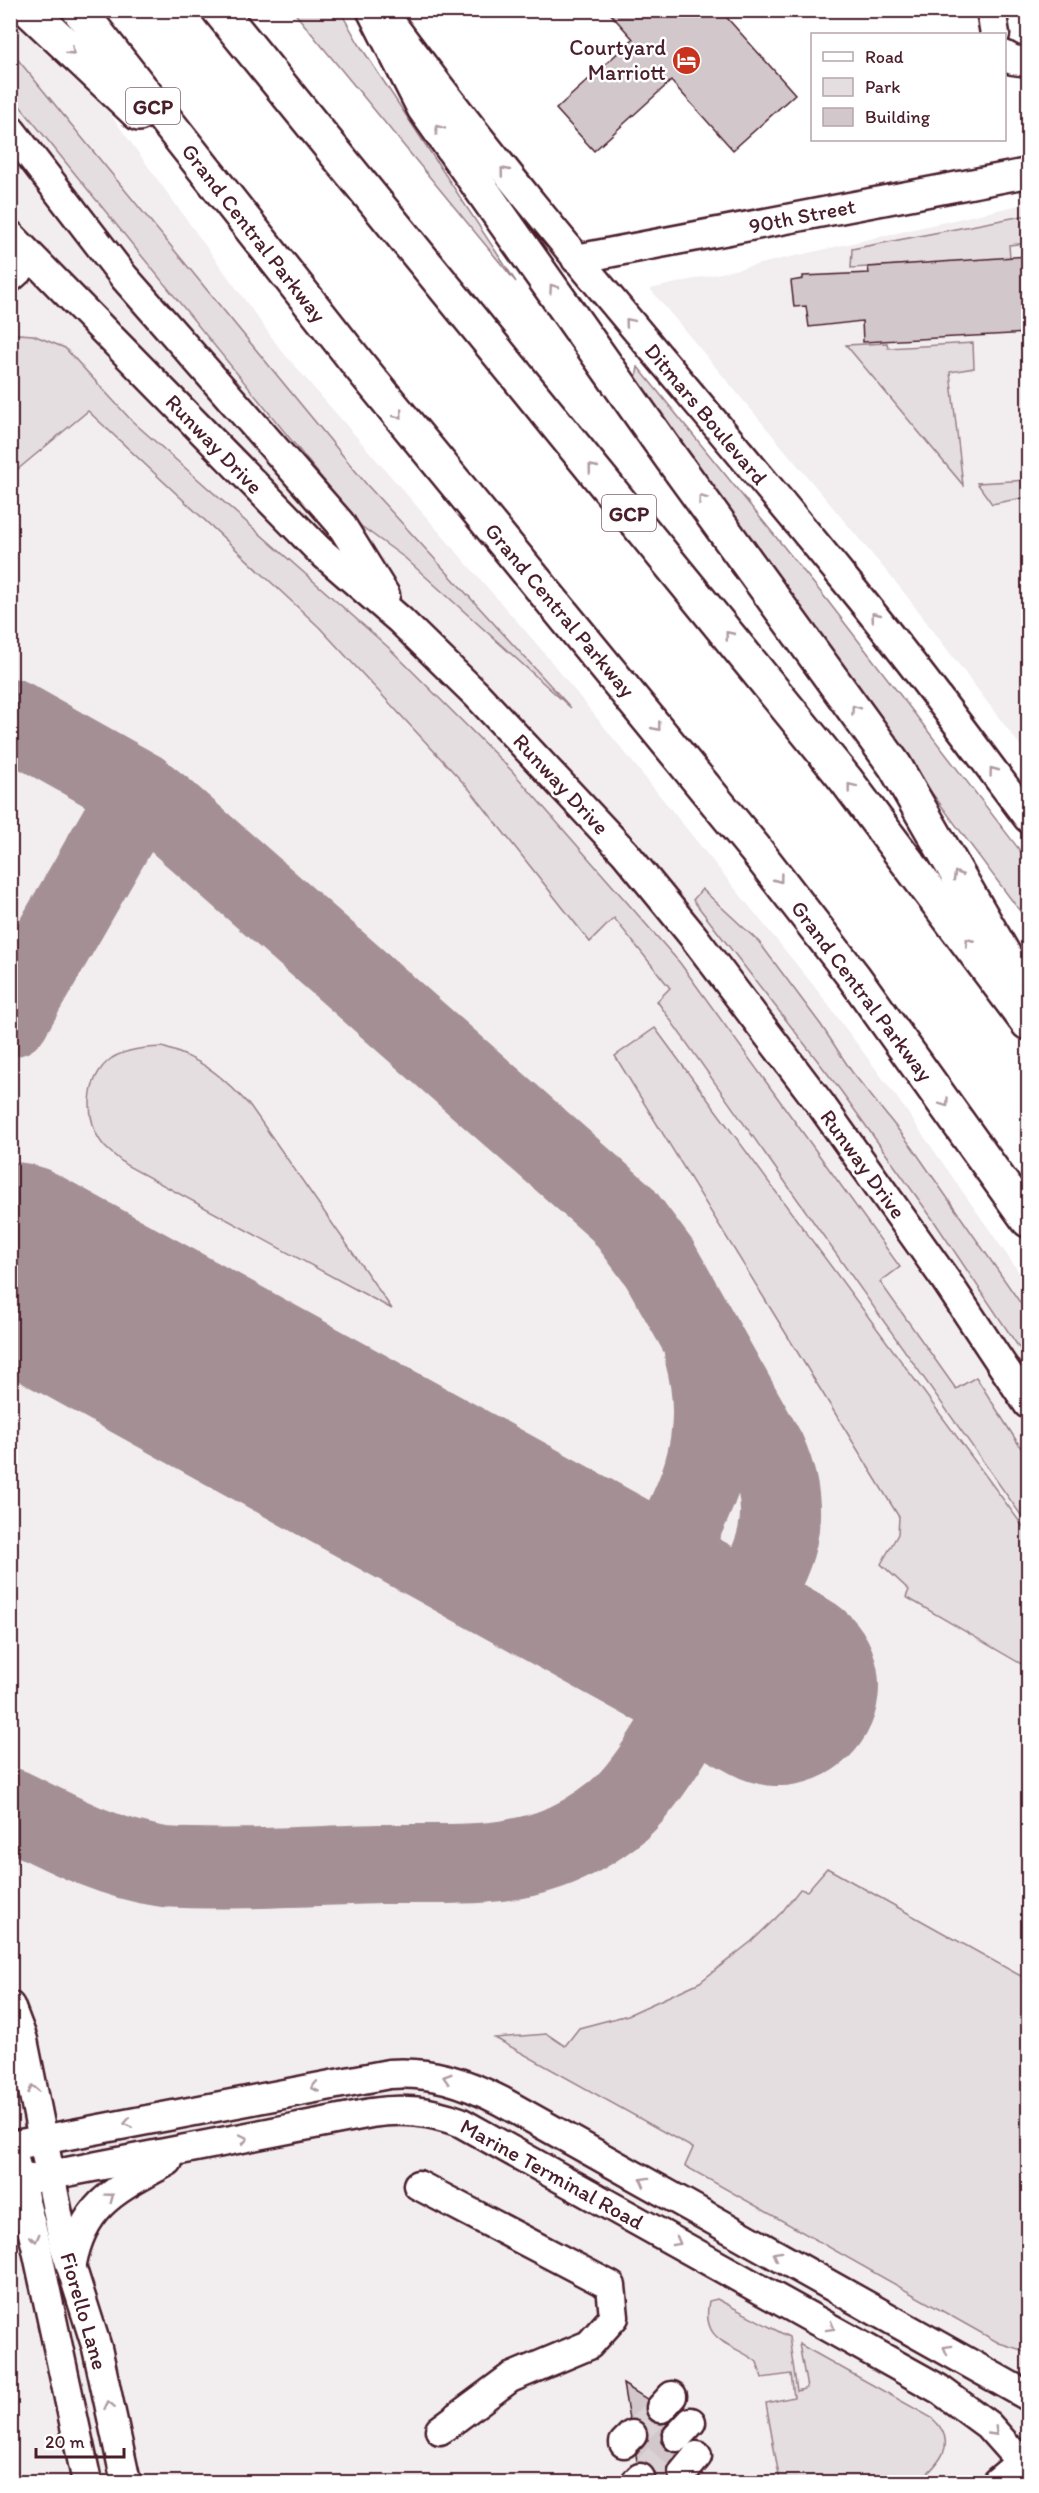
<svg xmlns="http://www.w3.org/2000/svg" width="1039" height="2493" font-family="Itim,sans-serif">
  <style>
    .built { fill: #f2eeef }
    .green { fill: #e5dee0; stroke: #987e86; stroke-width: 1.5 }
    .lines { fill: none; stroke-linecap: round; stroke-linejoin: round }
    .taxiway { stroke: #a48f95; stroke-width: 80 }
    .runway { stroke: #a48f95; stroke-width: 200 }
    .building { fill: #d2c7cb; stroke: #4a1f2b; stroke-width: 1.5 }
    .minor-tunnel { stroke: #dbd2d5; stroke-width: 28; stroke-dasharray: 28 14; stroke-linecap: butt }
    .minor-casing { stroke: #4a1f2b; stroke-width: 33 }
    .highway-casing { stroke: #4a1f2b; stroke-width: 38 }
    .minor { stroke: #fff; stroke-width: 28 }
    .highway { stroke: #fff; stroke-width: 33 }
    .oneway { stroke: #ae9aa0 }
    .labels { text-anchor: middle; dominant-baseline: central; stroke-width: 5; stroke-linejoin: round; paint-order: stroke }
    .shield { fill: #fff; stroke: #80626b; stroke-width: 1.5 }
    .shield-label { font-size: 21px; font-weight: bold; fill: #4a1f2b }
    .poi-label { font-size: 22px; fill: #4a1f2b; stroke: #fff; text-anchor: end }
    .street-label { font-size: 22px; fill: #4a1f2b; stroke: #fff }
  </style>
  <rect width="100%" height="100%" fill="#fff"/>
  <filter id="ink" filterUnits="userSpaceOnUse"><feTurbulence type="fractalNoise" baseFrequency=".0167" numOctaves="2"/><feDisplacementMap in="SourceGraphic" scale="12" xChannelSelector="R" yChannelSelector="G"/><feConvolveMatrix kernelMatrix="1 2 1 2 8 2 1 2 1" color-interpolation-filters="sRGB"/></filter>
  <g filter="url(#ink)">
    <!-- built -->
    <g class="built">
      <polygon points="35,10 281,350 541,649 818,991 898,1099 1028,1285 1028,2482 11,2482 10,11"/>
      <polygon points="1028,203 1028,756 902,590 650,289"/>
    </g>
    <!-- green -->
    <g class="green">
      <polygon points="293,11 340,11 359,44 516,282"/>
      <polygon points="10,50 367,485 571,708 405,558 361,526 11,95"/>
      <polygon points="1028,215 1028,243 1009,245 1010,259 851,268 852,249"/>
      <polygon points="19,334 33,335 65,348 132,421 388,647 512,771 680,963 900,1267 880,1282 956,1389 976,1377 1028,1459 1028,1525 657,1001 670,988 614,918 590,942 470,790 319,627 88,411 11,475 11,335"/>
      <polygon points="887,343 888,348 973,343 974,368 950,372 963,485 846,345"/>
      <polygon points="638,367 827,600 1028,861 1028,922 891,738 635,384"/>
      <polygon points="1028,480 1028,497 992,504 977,483"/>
      <polygon points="702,889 759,942 821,1025 852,1072 912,1147 1028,1314 1028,1361 934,1221 841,1091 693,900"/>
      <polygon points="655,1028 1028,1533 1028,1668 906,1597 909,1590 881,1564 898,1534 899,1517 615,1056"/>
      <path d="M162 1047C203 1059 222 1076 251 1107L392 1309 126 1165C119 1159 111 1153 105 1147 84 1124 84 1077 112 1058 127 1049 144 1048 162 1047Z"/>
      <polygon points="827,1868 1028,1980 1028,2352 999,2343 685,2166 693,2148 495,2038 547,2034 565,2046 579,2028 628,2015 700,1982 752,1941 782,1912 800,1889 807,1891"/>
      <path d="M717 2299 789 2337 797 2391 807 2388 799 2344 932 2418C960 2443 939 2464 918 2482H780L766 2403 794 2397 791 2374 762 2378 757 2362C734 2343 700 2344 709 2301Z"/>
    </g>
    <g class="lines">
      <!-- taxiway -->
      <g class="taxiway">
        <path d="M10 718 140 791 165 811 622 1213 660 1264 766 1452C800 1528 767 1568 731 1633 705 1682 657 1778 616 1812 596 1828 573 1842 549 1850 495 1869 434 1863 378 1864 307 1866 235 1871 164 1867 108 1859 61 1833 10 1808"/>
        <polyline points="10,1017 140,791"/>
        <path d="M636 1607C684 1520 732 1457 704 1353"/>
      </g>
      <!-- runway -->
      <polyline class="runway" points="10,1262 779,1686"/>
    </g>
    <!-- building -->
    <g class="building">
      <polygon points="607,10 720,10 795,94 733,150 671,81 594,151 556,109 633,39"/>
      <polygon points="1029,256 1029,333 863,342 862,321 809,327 806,306 794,307 791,281 803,279 803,276 869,273 868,267"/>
      <polygon points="623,2384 647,2399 645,2412 650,2421 658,2424 668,2423 661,2433 661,2442 666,2449 678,2453 667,2470 670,2482 656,2482 656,2474 652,2467 645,2462 637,2462 636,2455 648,2440 648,2431 643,2423 629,2419"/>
    </g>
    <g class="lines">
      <!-- minor-tunnel -->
      <g class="minor-tunnel">
        <polyline points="632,2435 661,2408"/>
        <polyline points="640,2478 677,2437"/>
      </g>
      <defs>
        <g id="minor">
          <polyline points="991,10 995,34"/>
          <path d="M392 24C533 215 691 391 841 575 906 654 967 736 1028 818"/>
          <polyline points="1004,55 1013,60 1028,62"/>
          <polyline points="10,129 124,277 340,523 385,595"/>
          <polyline points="10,235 318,549 400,620 477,695 625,853 693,936 821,1105 945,1279 1028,1404"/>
          <polyline points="576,259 1028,173"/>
          <polyline points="10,278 31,259"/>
          <polyline points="10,2006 23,2040 64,2244 97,2348 126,2482"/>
          <path d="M10 2146 389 2074C431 2071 464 2082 501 2101L1028 2396"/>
          <polyline points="15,2163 36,2245 87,2482"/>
          <path d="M10 2183 371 2113C403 2108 430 2111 460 2122L939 2389 988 2425 1028 2470"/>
          <polyline points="418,2185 611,2286 614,2317 589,2345 510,2378 440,2430"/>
          <path d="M72 2263C84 2202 118 2189 168 2161"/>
          <polyline points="661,2408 672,2396"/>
          <polyline points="677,2437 691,2422"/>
          <polyline points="624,2443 632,2435"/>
          <polyline points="683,2473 697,2456"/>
          <polyline points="636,2482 640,2478"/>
          <polyline points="997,2482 1028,2456"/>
        </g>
        <g id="highway">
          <polyline points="29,10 139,114"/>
          <polyline points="79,10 362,369 755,849 854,977 1028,1220"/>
          <polyline points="219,10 846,780 1028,1023"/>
          <polyline points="374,10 424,108 672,459 895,766 1012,969"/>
        </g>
      </defs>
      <!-- minor casing -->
      <use href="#minor" class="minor-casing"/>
      <!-- highway casing -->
      <use href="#highway" class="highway-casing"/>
      <!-- minor -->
      <use href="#minor" class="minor"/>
      <!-- highway -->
      <use href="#highway" class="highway"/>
    </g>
    <!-- one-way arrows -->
    <defs><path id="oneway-chevron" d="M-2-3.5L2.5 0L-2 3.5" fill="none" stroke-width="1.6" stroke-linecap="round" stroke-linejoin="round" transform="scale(1.5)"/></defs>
    <g class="oneway">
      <use href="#oneway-chevron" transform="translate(71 51) rotate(43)"/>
      <use href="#oneway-chevron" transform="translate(439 129) rotate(-125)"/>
      <use href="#oneway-chevron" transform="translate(504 171) rotate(-129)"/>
      <use href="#oneway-chevron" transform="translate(553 288) rotate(-125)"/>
      <use href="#oneway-chevron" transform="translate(629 322) rotate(-130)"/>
      <use href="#oneway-chevron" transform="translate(399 415) rotate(51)"/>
      <use href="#oneway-chevron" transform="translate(592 468) rotate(-129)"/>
      <use href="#oneway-chevron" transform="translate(702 499) rotate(-126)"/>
      <use href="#oneway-chevron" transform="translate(875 616) rotate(-129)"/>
      <use href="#oneway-chevron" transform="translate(729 635) rotate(-129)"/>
      <use href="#oneway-chevron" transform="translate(855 709) rotate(-125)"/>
      <use href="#oneway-chevron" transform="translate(657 727) rotate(51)"/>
      <use href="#oneway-chevron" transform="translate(993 771) rotate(-127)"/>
      <use href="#oneway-chevron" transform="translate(851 787) rotate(-128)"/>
      <use href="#oneway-chevron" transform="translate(957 875) rotate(-120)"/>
      <use href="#oneway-chevron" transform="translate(779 879) rotate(53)"/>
      <use href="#oneway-chevron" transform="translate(969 942) rotate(-127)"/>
      <use href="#oneway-chevron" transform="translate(945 1103) rotate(54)"/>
      <use href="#oneway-chevron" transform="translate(447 2078) rotate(-163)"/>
      <use href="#oneway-chevron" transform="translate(315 2087) rotate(169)"/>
      <use href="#oneway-chevron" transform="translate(33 2089) rotate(-101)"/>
      <use href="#oneway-chevron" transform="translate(128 2123) rotate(169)"/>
      <use href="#oneway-chevron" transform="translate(244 2139) rotate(-12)"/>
      <use href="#oneway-chevron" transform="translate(644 2181) rotate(-151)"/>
      <use href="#oneway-chevron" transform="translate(110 2197) rotate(-37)"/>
      <use href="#oneway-chevron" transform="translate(35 2238) rotate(76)"/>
      <use href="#oneway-chevron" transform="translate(677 2242) rotate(29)"/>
      <use href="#oneway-chevron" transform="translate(777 2255) rotate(-151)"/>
      <use href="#oneway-chevron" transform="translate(831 2327) rotate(29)"/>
      <use href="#oneway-chevron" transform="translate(947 2349) rotate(-151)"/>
      <use href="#oneway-chevron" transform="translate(109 2405) rotate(-102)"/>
      <use href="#oneway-chevron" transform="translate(994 2432) rotate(46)"/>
    </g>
  </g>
  <!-- icons -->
  <defs>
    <symbol id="hotel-disc" viewBox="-11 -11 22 22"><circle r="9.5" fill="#c8321e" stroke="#fff"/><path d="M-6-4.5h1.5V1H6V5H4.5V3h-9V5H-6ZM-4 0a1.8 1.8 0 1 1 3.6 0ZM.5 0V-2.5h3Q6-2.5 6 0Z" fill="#fff"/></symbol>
  </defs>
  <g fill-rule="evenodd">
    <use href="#hotel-disc" x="670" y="44" width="33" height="33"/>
  </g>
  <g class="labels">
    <!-- shield labels -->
    <g class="shield">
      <rect x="126" y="88" width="54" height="36" rx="4.5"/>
      <rect x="602" y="495" width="54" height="36" rx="4.5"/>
    </g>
    <g class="shield-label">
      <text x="153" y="106">GCP</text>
      <text x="629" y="513">GCP</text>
    </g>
    <!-- poi labels -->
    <g class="poi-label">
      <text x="666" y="47">Courtyard<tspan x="666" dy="25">Marriott</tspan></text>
    </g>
    <!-- street labels -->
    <g class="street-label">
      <text transform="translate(802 216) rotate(-11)">90th Street</text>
      <text transform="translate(254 233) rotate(52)">Grand Central Parkway</text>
      <text transform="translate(706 414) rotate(50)">Ditmars Boulevard</text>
      <text transform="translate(214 444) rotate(46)">Runway Drive</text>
      <text transform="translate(560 610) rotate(50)">Grand Central Parkway</text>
      <text transform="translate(561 784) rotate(47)">Runway Drive</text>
      <text transform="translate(862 991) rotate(53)">Grand Central Parkway</text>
      <text transform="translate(863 1164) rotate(54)">Runway Drive</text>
      <text transform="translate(552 2174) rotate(29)">Marine Terminal Road</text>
      <text transform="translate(84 2311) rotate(74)">Fiorello Lane</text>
    </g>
  </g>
  <!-- margin -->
  <rect width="1039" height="2493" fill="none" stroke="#fff" stroke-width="36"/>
  <rect x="18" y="18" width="1003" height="2457" fill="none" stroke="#4a1f2b" stroke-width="2" filter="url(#ink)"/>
  <!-- legend -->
  <rect x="811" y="33" width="195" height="108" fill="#ffffff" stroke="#b7a5aa" stroke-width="1.5"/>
  <rect x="823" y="52" width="30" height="9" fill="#ffffff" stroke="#b7a5aa" stroke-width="1.5"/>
  <text x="865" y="63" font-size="18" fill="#4a1f2b">Road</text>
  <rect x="823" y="78" width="30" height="18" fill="#e5dee0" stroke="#b7a5aa" stroke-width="1.5"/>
  <text x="865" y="93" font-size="18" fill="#4a1f2b">Park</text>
  <rect x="823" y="108" width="30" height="18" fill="#d2c7cb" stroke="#b7a5aa" stroke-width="1.5"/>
  <text x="865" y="123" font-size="18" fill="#4a1f2b">Building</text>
  <!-- scale -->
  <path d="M36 2448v9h88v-9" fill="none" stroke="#4a1f2b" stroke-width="3"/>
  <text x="45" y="2448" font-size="18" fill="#4a1f2b" stroke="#ffffff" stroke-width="4.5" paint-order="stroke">20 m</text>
</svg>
